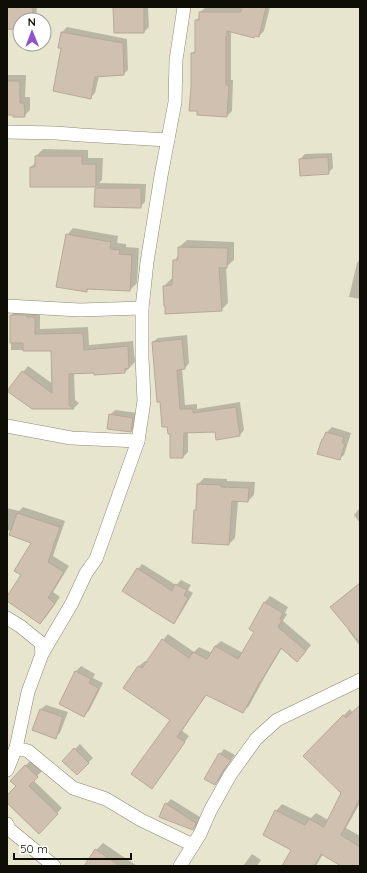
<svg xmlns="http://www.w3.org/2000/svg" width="367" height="873" font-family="Quicksand,sans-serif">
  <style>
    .shadow { fill: #0003 }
    .building { fill: #d0c0af; stroke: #b8a897 }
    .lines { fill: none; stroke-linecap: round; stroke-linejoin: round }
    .street-casing { stroke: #8b8874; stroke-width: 14 }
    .street { stroke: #fff; stroke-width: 13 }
  </style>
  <rect width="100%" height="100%" fill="#e8e5ce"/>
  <!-- shadow -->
  <g class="shadow">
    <polygon points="7,7 37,7 36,20 20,20 20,29 7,28"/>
    <polygon points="114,7 148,7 149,27 144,32"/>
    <polygon points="206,7 270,7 264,31 259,36 231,31 231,80 233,80 232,111 227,116 192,87 192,53 196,50 196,21 200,16 200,12"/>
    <polygon points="67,27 127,39 128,70 123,74 99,76 95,93 91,97 63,48 59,47 62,32"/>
    <polygon points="7,41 8,41 8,75 26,75 25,97 30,97 30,110 24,116 7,114"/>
    <polygon points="43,149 88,150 88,158 103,158 102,180 99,183 146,184 145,202 140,207 96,188 97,186 31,186 31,167 36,162 36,156"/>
    <polygon points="332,153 333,168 328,173 301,175 300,159 305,154"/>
    <polygon points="73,228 118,236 117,243 126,244 126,247 139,248 137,283 130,290 89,288 86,291 67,235"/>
    <polygon points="187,240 234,242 234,260 226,267 228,303 221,310 164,286 171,279 173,279 174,261 179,255 179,247"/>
    <polygon points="360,259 360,299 349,297 357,263"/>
    <polygon points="16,310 40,312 40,329 88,327 89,345 133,341 135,362 125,372 74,373 75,400 79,403 74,408 32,408 23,372 28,366 53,384 52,350 11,350 11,316"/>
    <polygon points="187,335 189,363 185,368 182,368 185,405 197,404 197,409 240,402 244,430 240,435 216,431 188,432 188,452 183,457 171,433 153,342 158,338"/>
    <polygon points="115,410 138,413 136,426 131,431 110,415"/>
    <polygon points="332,427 351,433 344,455 339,459 323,439 325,437 327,432"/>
    <polygon points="204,478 227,479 227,481 255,482 254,495 248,501 238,501 235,538 229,544 195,510 197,508 198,484"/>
    <polygon points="23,507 65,521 53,556 69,566 53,592 60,597 46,617 40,623 7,600 7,598 23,575 32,542 11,531 7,530 7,508 19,511"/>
    <polygon points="359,509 360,509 360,523 354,515"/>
    <polygon points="142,564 176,585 181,580 191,585 188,590 193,593 178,618 174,623 138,569"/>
    <polygon points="360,583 360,646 348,630 350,629 331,607"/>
    <polygon points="270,596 288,607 285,613 287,614 283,621 311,645 303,655 282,648 264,678 249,706 243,712 207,694 182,731 189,736 157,782 171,719 125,688 139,666 145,661 147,662 163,640 168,634 194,652 199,647 212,653 215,646 221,641 243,653 255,632 250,629 265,602"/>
    <polygon points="81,666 95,674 93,678 103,683 89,711 84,715 60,703 76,671"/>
    <polygon points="46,705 68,712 60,733 55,737 41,709"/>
    <polygon points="360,706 360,803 346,828 360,836 360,865 343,866 323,854 316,866 283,866 293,849 276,811 282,804 311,818 316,813 328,820 343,793 304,756 350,709 353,713"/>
    <polygon points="80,744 93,758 77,774 63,761"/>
    <polygon points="224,749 235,755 228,765 220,779 215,784 220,754"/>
    <polygon points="30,761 42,771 33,780 62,808 39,832 7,801 7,796 17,786 11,780"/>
    <polygon points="171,799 200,817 198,824 193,829 161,816 166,804"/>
    <polygon points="103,843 137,866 85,866 96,850"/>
    <polygon points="252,854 261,860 257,866 243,866"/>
  </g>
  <!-- building -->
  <g class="building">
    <polygon points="7,7 33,7 32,20 20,20 20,30 7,29"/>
    <polygon points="113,7 144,7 144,33 114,33"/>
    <polygon points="242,7 266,7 259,37 255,36 254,38 227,31 227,36 226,36 226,85 229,85 227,117 197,115 197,111 189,111 191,87 191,53 195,53 195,20 199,20 199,12 241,12"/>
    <polygon points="61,32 123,43 124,75 95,77 91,99 53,91 61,48 58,48"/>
    <polygon points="7,81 20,81 20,103 24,103 25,117 13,117 13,115 7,115"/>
    <polygon points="35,156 82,156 82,164 96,164 96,187 30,187 30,167 35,167"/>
    <polygon points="328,157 329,174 300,176 299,159"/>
    <polygon points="95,188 141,188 141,208 94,207"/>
    <polygon points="66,234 111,242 110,249 120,250 119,254 132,255 130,291 87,289 87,292 56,287"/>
    <polygon points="178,247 228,248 227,268 219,268 222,311 165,314 165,306 164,306 163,286 172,285 173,260 178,260"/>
    <polygon points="10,315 26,315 27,317 35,317 35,334 83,333 84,350 128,346 129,368 125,369 125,373 94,375 94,373 69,374 69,405 74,409 32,409 7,391 22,371 52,393 51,351 23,351 23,343 10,343"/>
    <polygon points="182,339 185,369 177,370 180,409 193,409 193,413 236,407 240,436 216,440 215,432 184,433 183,458 170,458 170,434 168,434 167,427 162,427 160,402 157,402 152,342"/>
    <polygon points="109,414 133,418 131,432 107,429"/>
    <polygon points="326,432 344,437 342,443 345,444 340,460 317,454 322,439 323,439"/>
    <polygon points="197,484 221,485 221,487 249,488 248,502 232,501 229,545 192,543 194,510 196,510"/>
    <polygon points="17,513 60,527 48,562 64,572 48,598 55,603 40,624 7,601 7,596 21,575 14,571 31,543 9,535"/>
    <polygon points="137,568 172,591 175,584 187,590 184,595 188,598 174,624 122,591"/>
    <polygon points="360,583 360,643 330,607"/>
    <polygon points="264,602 283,613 280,619 282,620 278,627 306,651 297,662 281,648 260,683 260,682 243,713 206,695 177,737 185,742 152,789 131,774 170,720 123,688 138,666 142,668 162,639 189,658 193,652 207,659 215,646 238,659 254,632 249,629"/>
    <polygon points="75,671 91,679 89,683 99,688 84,717 59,704"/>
    <polygon points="360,705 360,798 341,835 360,847 360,866 341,866 321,854 314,866 282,866 291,850 263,835 275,810 305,825 309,819 324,827 341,793 303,756 343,715 346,718"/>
    <polygon points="40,709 63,717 56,739 32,730"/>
    <polygon points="74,748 89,763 77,775 62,761"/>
    <polygon points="219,753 231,760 223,771 215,785 204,779"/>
    <polygon points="25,765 38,777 29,786 58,814 39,834 7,803 7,795 16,786 10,781"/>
    <polygon points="165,803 196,823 193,830 159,817"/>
    <polygon points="95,849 120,866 84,866"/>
  </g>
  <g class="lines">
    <defs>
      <g id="street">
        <polyline points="184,7 176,60 175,102 161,176 147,262 142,308 142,357 144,401 138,441 96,559 86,573 72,603 42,654 28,692 16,748 28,751 73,788 106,799 141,820 193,845"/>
        <polyline points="7,132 56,133 81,135 168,140"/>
        <polyline points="7,306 80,310 142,308"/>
        <polyline points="7,426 71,438 138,441"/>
        <polyline points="7,618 20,626 41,643 42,654"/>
        <polyline points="7,770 16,748"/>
        <polyline points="7,824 9,829 54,866"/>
        <polyline points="180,866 200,834 210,811 230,775 256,739 277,720 360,680"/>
      </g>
    </defs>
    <!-- street casing -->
    <use href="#street" class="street-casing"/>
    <!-- street -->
    <use href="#street" class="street"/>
  </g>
  <!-- border -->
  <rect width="367" height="873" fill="none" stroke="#0e0d06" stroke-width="16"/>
  <!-- north arrow -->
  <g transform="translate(32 32) rotate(359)"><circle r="19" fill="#ffffff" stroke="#9f9e9b"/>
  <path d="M0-3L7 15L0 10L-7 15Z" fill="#8c53cb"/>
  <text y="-6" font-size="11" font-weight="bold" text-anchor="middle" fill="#0e0d06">N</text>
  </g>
  <!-- scale -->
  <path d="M14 853v6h117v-6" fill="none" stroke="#0e0d06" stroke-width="2"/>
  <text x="20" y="853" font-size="12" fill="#0e0d06" stroke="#ffffff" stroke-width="3" paint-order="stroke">50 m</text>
</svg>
